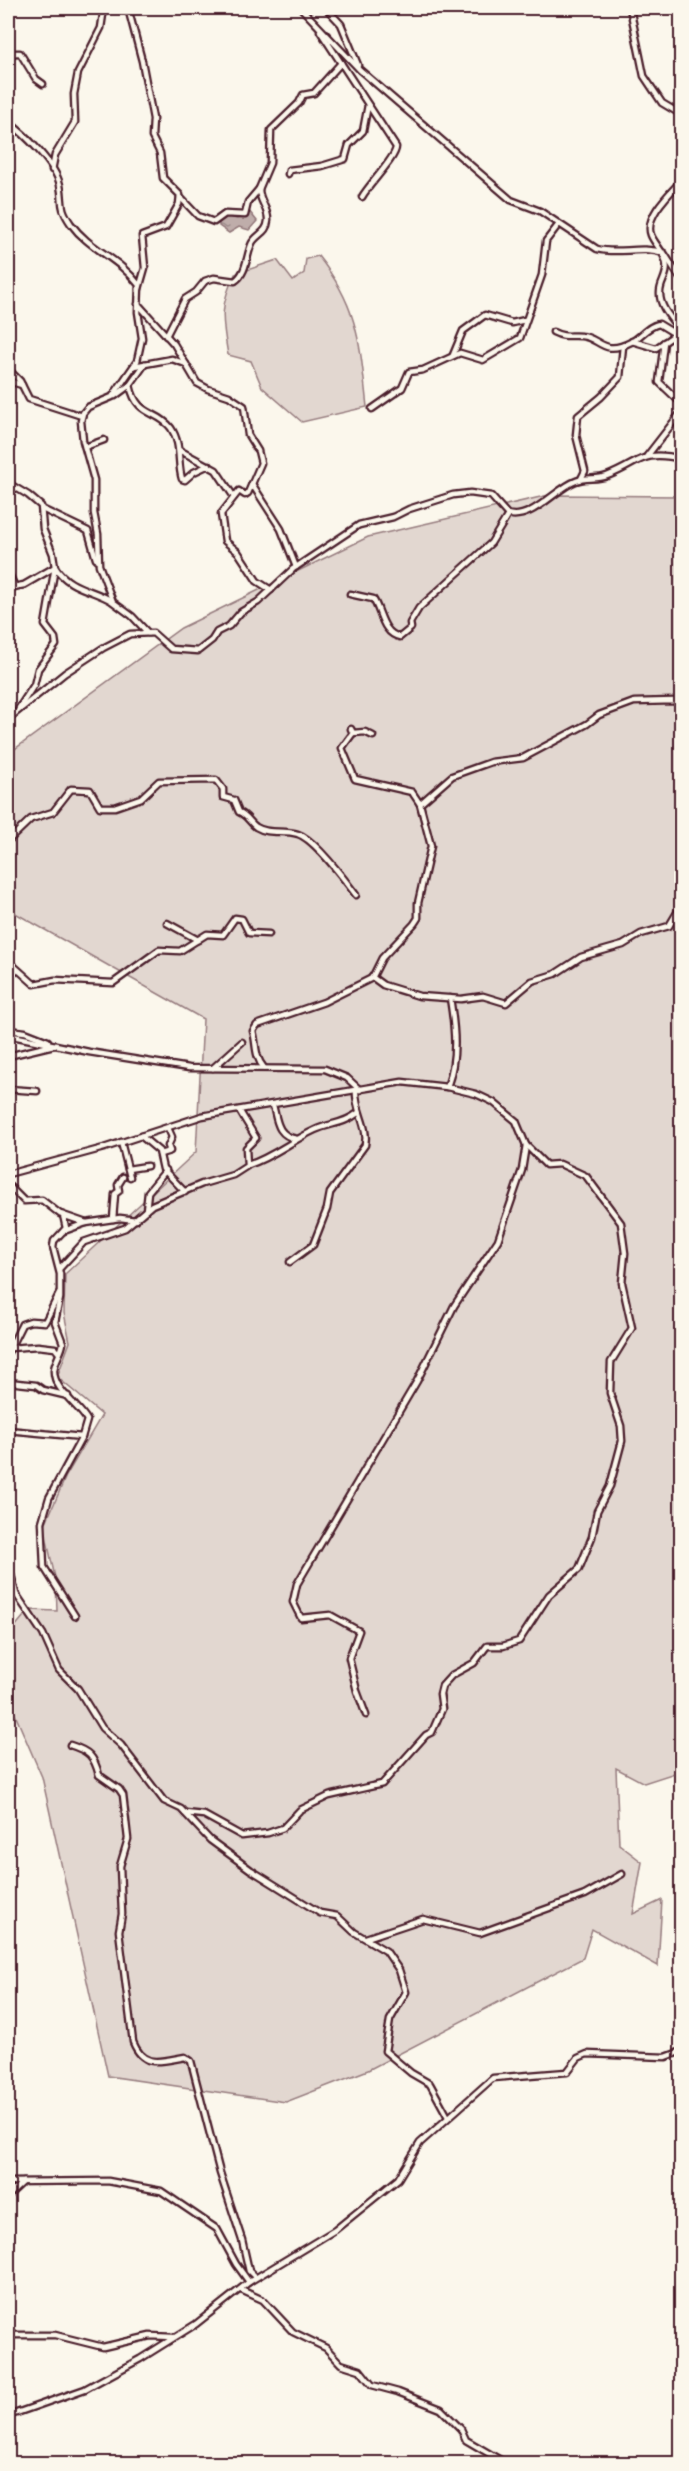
<svg xmlns="http://www.w3.org/2000/svg" width="689" height="2471" font-family="Mynerve,sans-serif">
  <style>
    .green { fill: #e2d7d0; stroke: #967b7e; stroke-width: 1.5 }
    .water { fill: url(#water-ripples); stroke: #907477; stroke-width: 1.5 }
    .lines { fill: none; stroke-linecap: round; stroke-linejoin: round }
    .minor-casing { stroke: #4a1f2b; stroke-width: 9 }
    .minor { stroke: #fbf7ec; stroke-width: 4.5 }
  </style>
  <defs>
    <pattern id="water-ripples" width="26" height="14" patternUnits="userSpaceOnUse" patternTransform="scale(1.5)"><rect width="26" height="14" fill="#bfadaa"/><path d="M2 4q2-2 4 0t4 0M15 11q2-2 4 0t4 0" fill="none" stroke="#9d8c8b"/></pattern>
  </defs>
  <rect width="100%" height="100%" fill="#fbf7ec"/>
  <filter id="ink" filterUnits="userSpaceOnUse"><feTurbulence type="fractalNoise" baseFrequency=".0167" numOctaves="2"/><feDisplacementMap in="SourceGraphic" scale="12" xChannelSelector="R" yChannelSelector="G"/><feConvolveMatrix kernelMatrix="1 2 1 2 8 2 1 2 1" color-interpolation-filters="sRGB"/></filter>
  <g filter="url(#ink)">
    <!-- green -->
    <g class="green">
      <path d="M318 256C359 307 360 345 367 407L302 422 262 387 251 361 228 355C222 320 219 306 235 274L277 260 293 281 304 273 306 259Z"/>
      <polygon points="549,495 681,496 681,1771 644,1783 616,1768 619,1844 642,1862 633,1914 662,1900 658,1966 592,1929 583,1958 368,2070 286,2102 108,2076 42,1777 8,1698 8,1635 29,1610 57,1611 56,1582 44,1527 66,1476 102,1415 57,1377 70,1342 64,1313 65,1274 196,1152 203,1019 8,909 8,754 181,628 368,537"/>
    </g>
    <!-- water -->
    <polygon class="water" points="249,211 257,221 249,230 239,227 229,233 219,226 219,219 224,216 237,219 246,216"/>
    <g class="lines">
      <defs>
        <g id="minor">
          <polyline points="128,8 142,61 153,119 152,137 160,153 163,178 180,195 179,204 166,227 142,236 145,268 139,289"/>
          <path d="M301 8 360 70 511 200 540 211 597 249C620 255 639 245 664 253L682 281"/>
          <polyline points="326,8 341,24 358,65"/>
          <polyline points="630,8 644,76 662,103 682,115"/>
          <path d="M320 31 396 147C396 158 369 184 362 197"/>
          <polyline points="8,58 15,53 20,53 36,79 43,84"/>
          <path d="M8 122C24 133 56 165 60 185 64 203 58 205 71 224 90 250 118 257 139 285L138 312 142 338 137 361 112 397 88 407 83 413 81 421 83 441 94 480V513L98 534 99 565 113 602 132 616 148 633"/>
          <polyline points="52,170 55,155 75,122 74,94 78,73 101,28 104,8"/>
          <polyline points="288,174 289,170 322,166 345,159 349,145 363,131 368,105"/>
          <path d="M682 180C670 193 644 217 651 235 655 245 664 251 666 263 669 276 659 283 660 294 660 310 676 322 682 335"/>
          <polyline points="180,197 198,216 214,222 225,214 245,215 248,202 259,189"/>
          <polyline points="138,304 174,344 197,383 208,389 229,396 244,406 248,435 258,451 261,463 248,493 245,495 239,491 221,514 225,541 238,552 257,581 271,590"/>
          <path d="M553 332C565 338 569 335 581 336 600 337 602 357 631 342 641 337 647 326 659 324L682 338"/>
          <path d="M166 336 185 299 196 292 205 281 214 278 235 281C247 273 246 256 252 243 257 234 267 233 268 221 269 209 259 201 259 189L270 163 271 130 299 103 303 95 314 93 341 63"/>
          <polyline points="632,341 656,348 676,334"/>
          <polyline points="664,342 659,382 680,402"/>
          <polyline points="453,355 463,331 485,315 512,323 525,320"/>
          <polyline points="134,366 172,359 186,364"/>
          <polyline points="8,369 20,381 29,399 82,416"/>
          <polyline points="8,381 22,385"/>
          <path d="M130 385C137 418 157 409 171 428 182 444 177 463 182 479L185 480 194 472 209 465"/>
          <polyline points="115,396 130,385 145,364"/>
          <polyline points="372,409 402,388 409,372 423,370 460,353 483,360 520,338 542,275 546,241 559,224"/>
          <polyline points="85,447 104,440"/>
          <polyline points="179,450 216,470 234,497"/>
          <polyline points="647,456 682,411"/>
          <polyline points="581,479 585,471 576,435 578,416 601,397 620,377 623,346"/>
          <polyline points="8,483 28,495 41,506 43,529 53,554 55,567 45,625 55,638 56,645 38,669 34,685 19,708"/>
          <polyline points="252,484 281,529 296,567"/>
          <polyline points="42,509 88,531 96,559"/>
          <polyline points="8,572 15,587"/>
          <path d="M8 588 24 585 55 567C69 589 92 589 112 601"/>
          <path d="M350 594 373 599C381 610 382 634 400 637L411 628 410 623 419 608 491 543 508 515"/>
          <path d="M8 719 65 673 103 648 130 634 153 633 171 649 198 651 212 640 217 632 229 626 241 612 258 602 293 569 359 525 393 517 409 509 453 495 470 493 491 496 507 514C531 522 556 488 576 481 586 477 597 480 607 476 641 463 641 449 682 459"/>
          <polyline points="351,729 353,733 342,748 355,779 412,792 420,804"/>
          <polyline points="353,733 365,732 373,736"/>
          <path d="M8 841 31 819 53 812 71 789 90 790 100 807H115L141 798 159 781 216 780 223 789V797L234 800 239 812C247 815 249 822 256 827 269 835 284 829 298 834 314 839 345 880 356 895"/>
          <polyline points="167,923 198,940"/>
          <polyline points="8,966 15,967 34,984 55,980 113,983 159,950 180,951 207,934 223,935 235,918 242,919 249,933 269,934"/>
          <polyline points="372,977 383,985 419,996 461,999 483,996 506,1003 532,981 555,974 581,957 623,945 641,934 669,926 678,911"/>
          <polyline points="8,1030 25,1032 48,1041"/>
          <polyline points="8,1035 89,1052 189,1068 325,1069 347,1078 360,1090"/>
          <polyline points="8,1056 54,1045"/>
          <polyline points="213,1068 242,1042"/>
          <path d="M264 1068C254 1056 257 1045 253 1031L257 1025 324 1002 372 978 382 958 414 924 418 918V903L431 846 420 804 452 776 491 762 523 758 587 724 599 715 634 702 674 701 682 704"/>
          <path d="M447 1087C458 1057 455 1029 450 998"/>
          <polyline points="8,1089 37,1091"/>
          <path d="M273 1105C277 1121 277 1136 297 1139"/>
          <polyline points="141,1136 159,1151 163,1169 185,1192"/>
          <polyline points="121,1142 130,1177"/>
          <polyline points="160,1154 170,1151 168,1146 172,1137 168,1128"/>
          <path d="M248 1165C273 1157 291 1141 315 1130 330 1123 344 1124 358 1113"/>
          <polyline points="128,1169 147,1166"/>
          <polyline points="8,1174 104,1148 202,1116 402,1082 447,1087 476,1094 493,1102 516,1121 526,1145 522,1170 498,1240 454,1306 417,1381 297,1584 293,1602 301,1618 330,1615 359,1631 349,1658 357,1691 366,1715"/>
          <polyline points="8,1185 24,1201 42,1200 60,1214 86,1223 120,1218 136,1220"/>
          <polyline points="146,1210 148,1192 166,1170"/>
          <path d="M63 1215 66 1228 54 1241 53 1247 60 1274V1298L55 1322 63 1343C62 1352 55 1360 54 1370 53 1390 78 1404 87 1420L82 1437 49 1498 42 1522 44 1567 75 1616"/>
          <polyline points="113,1219 115,1194 119,1191 118,1185 123,1177"/>
          <polyline points="64,1231 86,1223"/>
          <path d="M290 1262 313 1245 327 1209 330 1193 365 1145C369 1127 355 1111 356 1091"/>
          <polyline points="60,1268 84,1242 125,1228 152,1205 202,1184 233,1175 247,1166 246,1148 256,1138 239,1110"/>
          <polyline points="10,1348 38,1346 55,1348 59,1353"/>
          <polyline points="8,1352 22,1324 31,1321 45,1322 59,1294"/>
          <polyline points="8,1382 36,1385 43,1390 68,1396"/>
          <polyline points="8,1430 82,1437"/>
          <polyline points="8,1539 8,1561"/>
          <polyline points="8,1563 16,1594 43,1634 59,1670 78,1689 102,1728 121,1745 164,1801 181,1809 210,1840 251,1870 320,1913 337,1916 354,1932 386,1951 399,1970 406,1992 390,2020 385,2051 411,2073 430,2084 448,2117"/>
          <path d="M70 1745C89 1751 94 1756 99 1775L119 1789 123 1795 128 1839 120 1866 122 1914 119 1931 133 2042C144 2069 161 2061 185 2057L191 2061 220 2173 242 2240 249 2271 255 2277"/>
          <polyline points="185,1813 204,1815 242,1836 268,1833 283,1828 300,1810 329,1796 382,1784 426,1735 432,1732 442,1709 440,1694 442,1686 452,1675 474,1663 487,1646 503,1646 519,1641 549,1595 579,1569 592,1537 597,1511 610,1486 622,1441 621,1426 610,1393 611,1362 632,1328 622,1283 625,1253 621,1223 586,1176 560,1164 546,1165 526,1145"/>
          <polyline points="366,1938 423,1919 480,1933 585,1895 622,1874"/>
          <polyline points="8,2182 108,2181 161,2191 217,2229 236,2264 249,2282"/>
          <polyline points="8,2196 23,2182"/>
          <polyline points="241,2290 263,2300 293,2332 326,2348 341,2364 360,2370 372,2385 398,2392 441,2409 461,2429 466,2440 507,2464"/>
          <polyline points="8,2335 55,2335 103,2347 150,2336 173,2337"/>
          <polyline points="8,2416 85,2389 140,2359 196,2324 249,2282 335,2230 398,2179 420,2143 493,2078 567,2072 578,2058 587,2054 666,2057 682,2051"/>
        </g>
      </defs>
      <!-- minor casing -->
      <use href="#minor" class="minor-casing"/>
      <!-- minor -->
      <use href="#minor" class="minor"/>
    </g>
  </g>
  <!-- margin -->
  <rect width="689" height="2471" fill="none" stroke="#fbf7ec" stroke-width="30"/>
  <rect x="15" y="15" width="659" height="2441" fill="none" stroke="#4a1f2b" stroke-width="2" filter="url(#ink)"/>
</svg>
